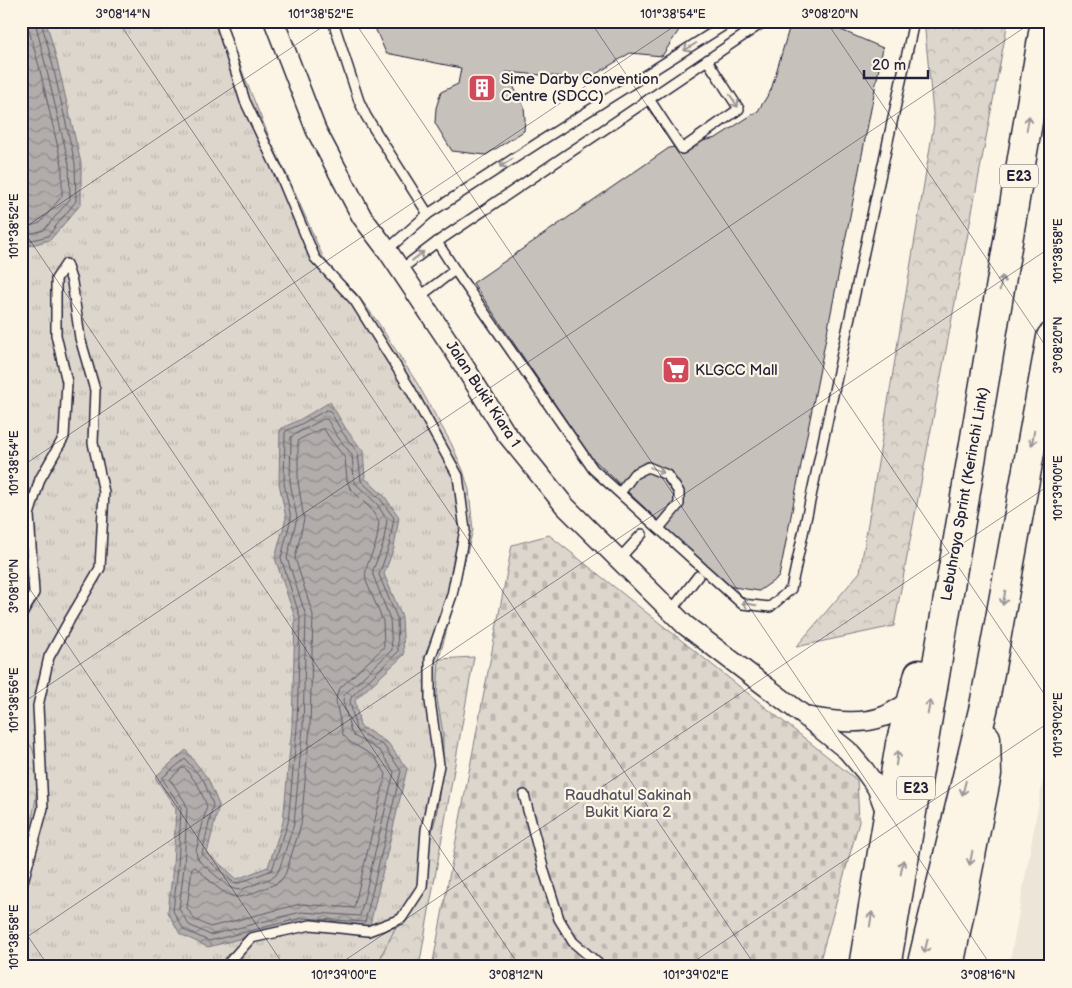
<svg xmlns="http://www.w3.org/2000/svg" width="1072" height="988" font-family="'Balsamiq Sans',sans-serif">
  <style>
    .built { fill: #ece5d8 }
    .grass { fill: url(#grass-tufts); stroke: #7f7c84 }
    .forest { fill: url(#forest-crowns); stroke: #7f7c84 }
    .cemetery { fill: url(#cemetery-stones); stroke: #7f7c84 }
    .water { fill: url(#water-waves); stroke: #78757e }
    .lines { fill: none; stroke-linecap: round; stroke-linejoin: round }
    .shore { stroke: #5c5a68; stroke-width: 1 }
    .building { fill: #c6c1bb; stroke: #22223b }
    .service-casing { stroke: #22223b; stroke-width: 12 }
    .minor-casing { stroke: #22223b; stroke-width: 22 }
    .motorway-casing { stroke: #22223b; stroke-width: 31 }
    .service { stroke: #fcf5e5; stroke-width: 9 }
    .minor { stroke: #fcf5e5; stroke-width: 19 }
    .motorway { stroke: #fcf5e5; stroke-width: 28 }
    .oneway { stroke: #9a9698 }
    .ticks { fill: none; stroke: #22223b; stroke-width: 1; stroke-opacity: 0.45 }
    .labels { text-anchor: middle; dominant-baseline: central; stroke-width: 4.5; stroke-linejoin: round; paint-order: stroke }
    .shield { fill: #fcf5e5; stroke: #63616e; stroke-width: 1 }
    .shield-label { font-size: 14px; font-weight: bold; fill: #22223b }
    .poi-label { font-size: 15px; fill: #22223b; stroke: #fcf5e5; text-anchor: start }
    .street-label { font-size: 15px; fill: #22223b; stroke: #fcf5e5 }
    .park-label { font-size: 15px; fill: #504f5f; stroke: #fcf5e5 }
    .neatline { fill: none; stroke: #22223b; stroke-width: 2 }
    .ticks-label { font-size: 12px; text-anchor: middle; fill: #22223b }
  </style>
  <defs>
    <pattern id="grass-tufts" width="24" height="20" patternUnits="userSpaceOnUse" patternTransform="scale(1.25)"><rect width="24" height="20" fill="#dcd6cc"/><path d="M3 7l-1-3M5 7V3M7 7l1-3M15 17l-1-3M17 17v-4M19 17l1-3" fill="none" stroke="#bcb7b0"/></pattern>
    <pattern id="forest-crowns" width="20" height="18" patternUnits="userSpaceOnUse" patternTransform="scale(1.25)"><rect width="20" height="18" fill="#dcd6cc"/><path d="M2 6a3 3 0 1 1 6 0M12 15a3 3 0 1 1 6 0" fill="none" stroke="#bcb7b0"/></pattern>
    <pattern id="cemetery-stones" width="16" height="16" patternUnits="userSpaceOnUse" patternTransform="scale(1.25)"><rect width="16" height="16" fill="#dcd6cc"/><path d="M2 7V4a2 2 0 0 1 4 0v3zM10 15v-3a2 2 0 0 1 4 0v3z" fill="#bcb7b0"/></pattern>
    <pattern id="water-waves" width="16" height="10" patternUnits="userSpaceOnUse" patternTransform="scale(1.25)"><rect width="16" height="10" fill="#b2adab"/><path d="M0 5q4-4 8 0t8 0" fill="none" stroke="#908c8c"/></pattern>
  </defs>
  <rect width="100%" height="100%" fill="#fcf5e5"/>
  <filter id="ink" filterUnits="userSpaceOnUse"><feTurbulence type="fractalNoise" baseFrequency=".02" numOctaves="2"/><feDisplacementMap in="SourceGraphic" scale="10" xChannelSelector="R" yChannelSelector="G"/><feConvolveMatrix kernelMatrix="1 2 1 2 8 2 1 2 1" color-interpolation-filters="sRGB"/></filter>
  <g filter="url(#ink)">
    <!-- built -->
    <polygon class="built" points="1051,735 1051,967 1009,967"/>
    <!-- grass -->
    <polygon class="grass" points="21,21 224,21 244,76 272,144 288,177 323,257 331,268 356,293 377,321 417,383 451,443 463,470 469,490 473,530 439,659 437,698 443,733 443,767 436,817 413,900 383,952 378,967 21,967"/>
    <!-- forest -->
    <g class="forest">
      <polygon points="924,21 1008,21 894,626 796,647 860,572 934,123"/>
      <polygon points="474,657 419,967 378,967 383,952 399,921 413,900 436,817 443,767 443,733 437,698 439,659"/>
      <polygon points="21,734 32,747 39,770 35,804 21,877"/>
    </g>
    <!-- cemetery -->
    <polygon class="cemetery" points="549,535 857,780 859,822 818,967 432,967 512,545"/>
    <!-- water -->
    <g class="water">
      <polygon points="21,21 46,21 57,61 81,163 81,204 50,240 21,248"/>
      <polygon points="330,402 346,429 363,451 365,478 385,497 399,517 394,548 384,574 402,617 404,655 355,700 360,726 388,743 407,769 369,929 302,923 208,947 180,934 168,912 173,866 176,809 155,777 186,750 208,779 219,805 207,853 237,879 268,867 283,822 292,727 295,618 275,558 286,518 279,483 280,429 299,420"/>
    </g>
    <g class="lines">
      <!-- shore -->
      <g class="shore">
        <polyline points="21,229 40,223 62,196 62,165 39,66 28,27 27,21"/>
        <polyline points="21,236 44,230 70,199 69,164 35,21"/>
        <polyline points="21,243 48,236 76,201 75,163 52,62 41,21"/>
        <polygon points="327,410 330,411 342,432 358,453 361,481 381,500 394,518 389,546 379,575 397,618 398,652 352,696 350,701 356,730 384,746 401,771 365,922 302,918 209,941 184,930 173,911 178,867 181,808 162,778 185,759 204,781 213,805 202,854 233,882 239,883 272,870 288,823 297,727 300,617 281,558 291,518 284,483 285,433 286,431 301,424"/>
        <polygon points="324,419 327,419 337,436 352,455 354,479 356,484 377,504 387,520 383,545 373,570 373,575 390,619 392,650 347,692 344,695 343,701 351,732 354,736 380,751 394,772 360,916 301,912 210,935 189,925 179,909 184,867 187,808 185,802 170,779 182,768 185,768 198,785 207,806 196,851 197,857 200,862 229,887 234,889 240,890 272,878 276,875 279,870 294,824 303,727 306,616 287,558 297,518 290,482 291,437 292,436"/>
        <path d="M321 429H324L331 440 345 458 347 480 350 488 371 509 379 522C378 528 378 536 376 542 373 555 363 567 366 581L383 621 384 647 340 688 337 694 336 702 343 735 350 742 375 757 386 774 354 908 300 904 210 927 194 919 187 908 192 868 195 867C206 876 225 899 239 897 248 896 257 891 265 888 274 885 282 882 286 872L301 825 310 727 313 615 295 558 304 519 298 482V443L299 440Z"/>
      </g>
    </g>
    <!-- building -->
    <g class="building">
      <polygon points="372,21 685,21 662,56 630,53 588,79 506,72 524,107 525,119 524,131 486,155 452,151 435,123 436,108 441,92 458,84 461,68 386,53"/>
      <polygon points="820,21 883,48 779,577 759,591 727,586 590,456 473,283 669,148 716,138 758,111 771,90 790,25"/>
    </g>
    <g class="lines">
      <defs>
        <g id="service">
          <polyline points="220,21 245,101 282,179 315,258 355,301 409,387 458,476 465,530 452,595 430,659 430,701 439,765 426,830 422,887 401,919 368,931 311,925 251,938 225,967"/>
          <polyline points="333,21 359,101 366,116 428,214"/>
          <polyline points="649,99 682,149 739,109 707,60"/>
          <polyline points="437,242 455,270 593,469 742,604 770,607 791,589 914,21"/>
          <polyline points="387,250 428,214 547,137 731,21"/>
          <polyline points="400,270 437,242 765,21"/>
          <polyline points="419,297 455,270"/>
          <polyline points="620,493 634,474 648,467 667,475 679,492 679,504 659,528"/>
          <polyline points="619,559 642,534"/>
          <polyline points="671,611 698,576"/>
          <polyline points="21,616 34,593 29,515 40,479 64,437 67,382 56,335 56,279 66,264 72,282 80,338 95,390 93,443 104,492 100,568 70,619 49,657 38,706 43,808 21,889"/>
          <polyline points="524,795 544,871 559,919 573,942 602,967"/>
        </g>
        <g id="minor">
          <polyline points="274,21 316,130 362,217 387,250 454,350 505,432 565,506 685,625 806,717 847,750 865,771 877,788 887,815"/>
          <path d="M807 717C833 721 860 726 885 716 894 712 903 706 912 700"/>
        </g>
        <g id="motorway">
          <polyline points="863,967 900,744 919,674"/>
          <polyline points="886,967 1045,21"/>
          <polyline points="921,967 984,706 1051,337"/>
          <polyline points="949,967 987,774 986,738"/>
        </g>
      </defs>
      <!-- service casing -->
      <use href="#service" class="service-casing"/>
      <!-- minor casing -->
      <use href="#minor" class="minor-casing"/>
      <!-- motorway casing -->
      <use href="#motorway" class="motorway-casing"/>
      <!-- service -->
      <use href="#service" class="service"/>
      <!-- minor -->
      <use href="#minor" class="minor"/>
      <!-- motorway -->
      <use href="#motorway" class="motorway"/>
    </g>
    <!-- one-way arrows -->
    <defs><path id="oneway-shaft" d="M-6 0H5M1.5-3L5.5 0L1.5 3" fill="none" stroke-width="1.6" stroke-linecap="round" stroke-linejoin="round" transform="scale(1.25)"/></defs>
    <g class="oneway">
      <use href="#oneway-shaft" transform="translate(690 47) rotate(148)"/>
      <use href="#oneway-shaft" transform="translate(734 101) rotate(57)"/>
      <use href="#oneway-shaft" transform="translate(1028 123) rotate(-80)"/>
      <use href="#oneway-shaft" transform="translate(506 163) rotate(147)"/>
      <use href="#oneway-shaft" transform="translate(418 256) rotate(-38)"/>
      <use href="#oneway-shaft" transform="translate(1001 283) rotate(-80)"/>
      <use href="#oneway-shaft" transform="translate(1033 438) rotate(100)"/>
      <use href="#oneway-shaft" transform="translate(657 470) rotate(22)"/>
      <use href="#oneway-shaft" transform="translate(1004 598) rotate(100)"/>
      <use href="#oneway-shaft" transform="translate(749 604) rotate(-171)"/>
      <use href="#oneway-shaft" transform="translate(929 707) rotate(-80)"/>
      <use href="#oneway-shaft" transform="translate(897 758) rotate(-81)"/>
      <use href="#oneway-shaft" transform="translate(964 788) rotate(104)"/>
      <use href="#oneway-shaft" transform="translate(971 858) rotate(101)"/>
      <use href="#oneway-shaft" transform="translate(902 867) rotate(-80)"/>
      <use href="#oneway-shaft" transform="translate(871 919) rotate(-81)"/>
      <use href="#oneway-shaft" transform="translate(926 946) rotate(103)"/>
    </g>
  </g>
  <!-- ticks -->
  <path class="ticks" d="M118 21 756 967M354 21 992 967M590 21 1051 704M826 21 1051 354M21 227 520 967M21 230 331 21M21 467 682 21M21 576 285 967M21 704 1034 21M21 926 49 967M21 941 1051 247M335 967 1051 484M686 967 1051 721M1038 967 1051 958"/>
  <!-- icons -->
  <defs>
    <symbol id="building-square" viewBox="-11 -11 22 22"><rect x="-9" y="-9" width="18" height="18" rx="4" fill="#d1495b" stroke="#fcf5e5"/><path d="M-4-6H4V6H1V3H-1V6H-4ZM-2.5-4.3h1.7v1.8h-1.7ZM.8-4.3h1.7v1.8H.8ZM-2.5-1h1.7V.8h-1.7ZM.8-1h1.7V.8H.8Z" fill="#fff"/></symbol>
    <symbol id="supermarket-square" viewBox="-11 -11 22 22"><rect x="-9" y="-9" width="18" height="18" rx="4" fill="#d1495b" stroke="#fcf5e5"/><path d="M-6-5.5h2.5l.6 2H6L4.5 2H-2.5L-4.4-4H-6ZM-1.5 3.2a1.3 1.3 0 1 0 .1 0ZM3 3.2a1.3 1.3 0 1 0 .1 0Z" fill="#fff"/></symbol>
  </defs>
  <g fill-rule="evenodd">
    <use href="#building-square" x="466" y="72" width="32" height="32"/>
    <use href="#supermarket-square" x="660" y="354" width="32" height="32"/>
  </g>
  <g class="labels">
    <!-- shield labels -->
    <g class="shield">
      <rect x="1000" y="164.5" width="38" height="23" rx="4"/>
      <rect x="897" y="776.5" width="38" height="23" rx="4"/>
    </g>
    <g class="shield-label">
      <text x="1019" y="176">E23</text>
      <text x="916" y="788">E23</text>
    </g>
    <!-- poi labels -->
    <g class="poi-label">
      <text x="501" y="79">Sime Darby Convention<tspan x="501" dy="17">Centre (SDCC)</tspan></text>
      <text x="695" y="370">KLGCC Mall</text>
    </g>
    <!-- street labels -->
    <g class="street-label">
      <text transform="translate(483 394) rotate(57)">Jalan Bukit Kiara 1</text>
      <text transform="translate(965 494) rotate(-80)">Lebuhraya Sprint (Kerinchi Link)</text>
    </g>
    <!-- park labels -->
    <g class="park-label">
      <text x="628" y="795">Raudhatul Sakinah<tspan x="628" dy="17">Bukit Kiara 2</tspan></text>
    </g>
  </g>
  <!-- margin -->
  <rect width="1072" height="988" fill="none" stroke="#fcf5e5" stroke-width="55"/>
  <!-- scale -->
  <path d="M864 70v8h64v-8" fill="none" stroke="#22223b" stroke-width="2.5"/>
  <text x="872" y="70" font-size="15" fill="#22223b" stroke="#fcf5e5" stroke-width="4" paint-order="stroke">20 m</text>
  <rect x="28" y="28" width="1016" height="932" class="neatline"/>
  <g class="ticks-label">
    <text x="123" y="18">3°08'14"N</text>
    <text x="321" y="18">101°38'52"E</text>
    <text x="673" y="18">101°38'54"E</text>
    <text x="830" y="18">3°08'20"N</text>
    <text transform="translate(14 226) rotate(-90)" y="4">101°38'52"E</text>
    <text transform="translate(1058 251) rotate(-90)" y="4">101°38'58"E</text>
    <text transform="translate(1058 345) rotate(-90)" y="4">3°08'20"N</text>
    <text transform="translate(14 463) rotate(-90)" y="4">101°38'54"E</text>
    <text transform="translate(1058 488) rotate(-90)" y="4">101°39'00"E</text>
    <text transform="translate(14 586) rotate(-90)" y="4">3°08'10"N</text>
    <text transform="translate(14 700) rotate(-90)" y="4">101°38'56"E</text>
    <text transform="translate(1058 725) rotate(-90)" y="4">101°39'02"E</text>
    <text transform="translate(14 937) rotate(-90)" y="4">101°38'58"E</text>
    <text x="344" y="979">101°39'00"E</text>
    <text x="516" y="979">3°08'12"N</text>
    <text x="696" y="979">101°39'02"E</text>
    <text x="988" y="979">3°08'16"N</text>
  </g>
</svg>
